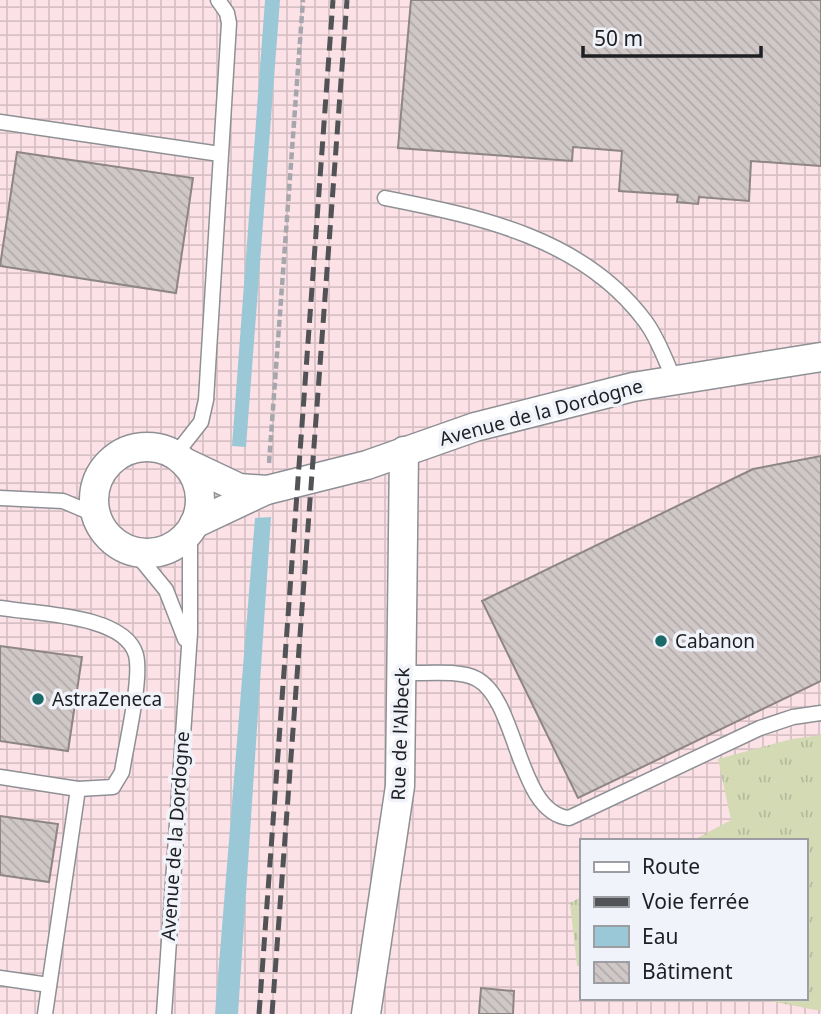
<svg xmlns="http://www.w3.org/2000/svg" width="821" height="1014" font-family="'Noto Sans',sans-serif">
  <style>
    .industrial { fill: url(#industrial-grid); fill-rule: evenodd }
    .grass { fill: url(#grass-tufts) }
    .water { fill: #9bc8d7 }
    .building { fill: url(#building-back-hatch); stroke: #8e8685; stroke-width: 2 }
    .lines { fill: none; stroke-linecap: round; stroke-linejoin: round }
    .lane-casing { stroke: #8e9096; stroke-width: 17 }
    .street-casing { stroke: #8e9096; stroke-width: 31 }
    .path { stroke: #a5a7ad; stroke-width: 4.5; stroke-dasharray: 7 3.5; stroke-linecap: butt }
    .lane { stroke: #fff; stroke-width: 14 }
    .street { stroke: #fff; stroke-width: 28 }
    .rail { stroke: #525357; stroke-width: 5; stroke-dasharray: 14 7; stroke-linecap: butt }
    .poi-dot { fill: #1c696a; stroke: #f1f3fa; stroke-width: 2.5 }
    .labels { text-anchor: middle; dominant-baseline: central; stroke-width: 7; stroke-linejoin: round; paint-order: stroke }
    .street-label { font-size: 19px; fill: #1e1f22; stroke: #f1f3fa }
    .poi-label { font-size: 19px; fill: #1e1f22; stroke: #f1f3fa; text-anchor: start }
  </style>
  <defs>
    <pattern id="industrial-grid" width="8" height="8" patternUnits="userSpaceOnUse" patternTransform="scale(1.75)"><rect width="8" height="8" fill="#fce2e6"/><path d="M0 4h8M4 0v8" fill="none" stroke="#d8c1c5"/></pattern>
    <pattern id="grass-tufts" width="24" height="20" patternUnits="userSpaceOnUse" patternTransform="scale(1.75)"><rect width="24" height="20" fill="#d3dab4"/><path d="M3 7l-1-3M5 7V3M7 7l1-3M15 17l-1-3M17 17v-4M19 17l1-3" fill="none" stroke="#b5bb9a"/></pattern>
    <pattern id="building-back-hatch" width="6" height="6" patternUnits="userSpaceOnUse" patternTransform="scale(1.75)"><rect width="6" height="6" fill="#d0c7c7"/><path d="M-1 5l2 2M0 0l6 6M5-1l2 2" fill="none" stroke="#b2aaab"/></pattern>
  </defs>
  <rect width="100%" height="100%" fill="#f1f3fa"/>
  <!-- industrial -->
  <path class="industrial" d="M0 0H821V1014H0ZM581 841H805V998H581Z"/>
  <!-- grass -->
  <g class="grass">
    <polygon points="821,735 821,1011 754,998 805,998 805,841 692,841 731,820 718,759 792,739"/>
    <polygon points="581,897 581,966 577,966 570,903"/>
  </g>
  <!-- water -->
  <g class="water">
    <polygon points="265,0 280,0 246,447 232,446"/>
    <polygon points="271,517 238,1014 215,1014 255,518"/>
  </g>
  <!-- building -->
  <g class="building">
    <polygon points="411,0 821,0 821,166 751,161 749,201 699,197 698,204 677,202 678,195 619,191 622,151 573,147 572,161 398,148"/>
    <polygon points="17,152 193,178 176,293 0,266"/>
    <polygon points="821,456 821,681 578,798 482,601 753,469"/>
    <polygon points="0,646 82,657 68,751 0,741"/>
    <polygon points="0,816 58,824 49,882 0,875"/>
    <polygon points="481,988 514,991 513,1014 479,1014"/>
  </g>
  <g class="lines">
    <defs>
      <g id="lane">
        <polyline points="0,122 220,154"/>
        <path d="M385 198C481 217 583 238 645 321 658 338 665 360 674 379"/>
        <polyline points="175,455 201,422 206,400 229,23 227,13 218,0"/>
        <polyline points="0,498 63,501 96,515"/>
        <polyline points="134,551 166,590 185,639"/>
        <path d="M0 608C35 614 125 614 136 655 142 679 126 745 122 772L113 787 78 789 0 777"/>
        <path d="M402 673C424 674 458 669 477 679 518 701 517 813 569 818L760 728 793 717 821 713"/>
        <polyline points="0,978 49,985"/>
        <polyline points="45,1014 78,789"/>
        <polyline points="164,1014 190,633 190,530"/>
      </g>
      <g id="street">
        <circle cx="147" cy="500" r="53"/>
        <polyline points="184,462 239,488 267,490 367,465 475,427 633,387 821,357"/>
        <polyline points="194,524 264,491"/>
        <polyline points="366,1014 400,786 404,451"/>
      </g>
    </defs>
    <!-- lane casing -->
    <use href="#lane" class="lane-casing"/>
    <!-- street casing -->
    <use href="#street" class="street-casing"/>
    <!-- path -->
    <polyline class="path" points="269,463 303,0"/>
    <!-- lane -->
    <use href="#lane" class="lane"/>
    <!-- street -->
    <use href="#street" class="street"/>
    <!-- rail -->
    <g class="rail">
      <polyline points="259,1014 333,0"/>
      <polyline points="272,1014 347,0"/>
    </g>
  </g>
  <!-- markers -->
  <g class="poi-dot">
    <circle cx="661" cy="641" r="7"/>
    <circle cx="38" cy="699" r="7"/>
  </g>
  <g class="labels">
    <!-- street labels -->
    <g class="street-label">
      <text transform="translate(541 412) rotate(-15)">Avenue de la Dordogne</text>
      <text transform="translate(400 734) rotate(-88)">Rue de l'Albeck</text>
      <text transform="translate(175 836) rotate(-86)">Avenue de la Dordogne</text>
    </g>
    <!-- poi labels -->
    <g class="poi-label">
      <text x="675" y="641">Cabanon</text>
      <text x="52" y="699">AstraZeneca</text>
    </g>
  </g>
  <!-- legend -->
  <rect x="580" y="839" width="228" height="161" fill="#f1f3fa" stroke="#9d9ea4" stroke-width="2"/>
  <rect x="594" y="862" width="35" height="10" fill="#ffffff" stroke="#9d9ea4" stroke-width="2"/>
  <text x="642" y="874" font-size="21" fill="#1e1f22">Route</text>
  <rect x="594" y="897" width="35" height="10" fill="#525357" stroke="#9d9ea4" stroke-width="2"/>
  <text x="642" y="909" font-size="21" fill="#1e1f22">Voie ferrée</text>
  <rect x="594" y="926" width="35" height="21" fill="#9bc8d7" stroke="#9d9ea4" stroke-width="2"/>
  <text x="642" y="944" font-size="21" fill="#1e1f22">Eau</text>
  <rect x="594" y="962" width="35" height="21" fill="url(#building-back-hatch)" stroke="#9d9ea4" stroke-width="2"/>
  <text x="642" y="979" font-size="21" fill="#1e1f22">Bâtiment</text>
  <!-- scale -->
  <path d="M583 46v10h178v-10" fill="none" stroke="#1e1f22" stroke-width="3.5"/>
  <text x="594" y="46" font-size="21" fill="#1e1f22" stroke="#f1f3fa" stroke-width="5" paint-order="stroke">50 m</text>
</svg>
